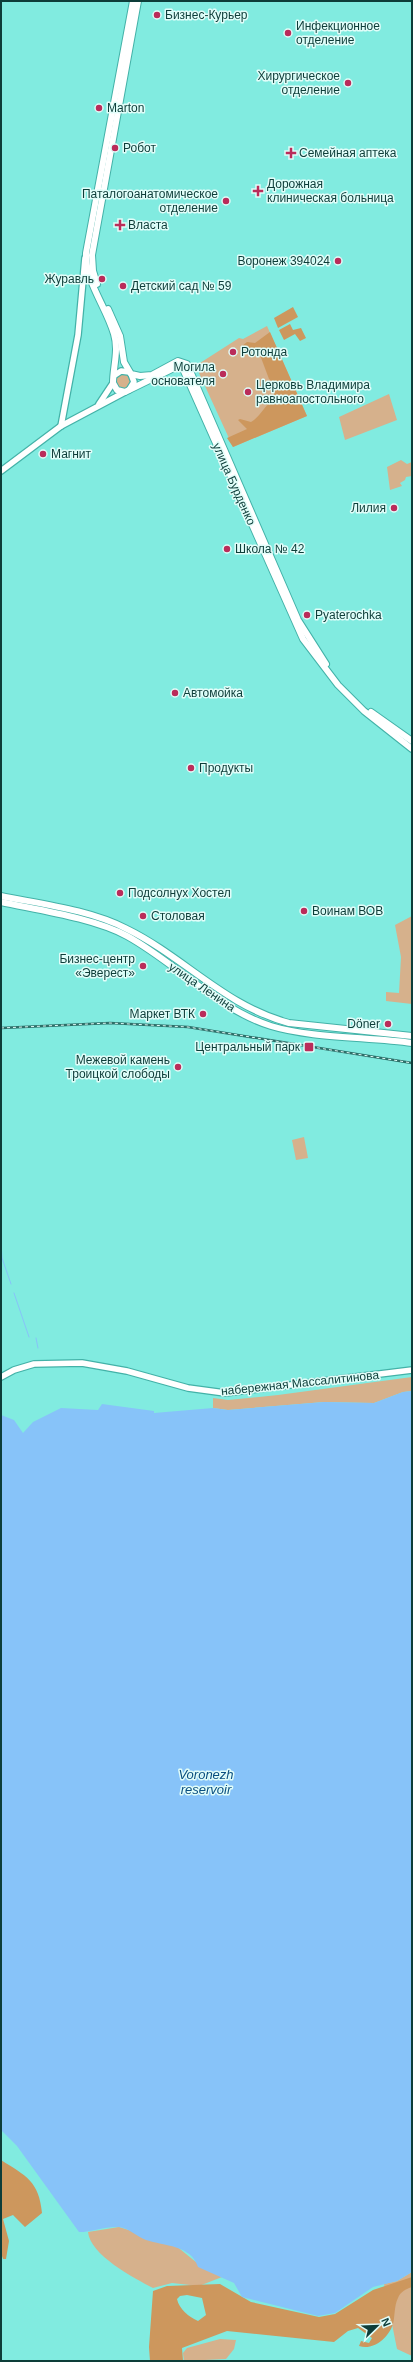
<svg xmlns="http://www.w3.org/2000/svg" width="413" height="2362" font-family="Helvetica,sans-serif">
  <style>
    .green { fill: #d6b18c }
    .forest { fill: #cd975d; fill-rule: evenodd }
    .water { fill: #87c3f9 }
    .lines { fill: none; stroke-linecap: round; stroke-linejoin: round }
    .stream { stroke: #87c3f9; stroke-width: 1 }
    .secondary-casing { stroke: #43b2a8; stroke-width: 8 }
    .primary-casing { stroke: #43b2a8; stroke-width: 8 }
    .secondary { stroke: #fff; stroke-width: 5.5 }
    .primary { stroke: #fff; stroke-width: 6 }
    .rail-casing { stroke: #2d6e68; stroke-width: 2.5 }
    .rail { stroke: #e1fdf9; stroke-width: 1; stroke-dasharray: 3; stroke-linecap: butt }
    .poi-dot { fill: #ba2c5a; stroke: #e1fdf9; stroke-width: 1.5 }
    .labels { text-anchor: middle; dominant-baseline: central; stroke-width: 3; stroke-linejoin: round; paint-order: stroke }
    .poi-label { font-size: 12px; fill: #0d3d39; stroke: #e1fdf9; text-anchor: start }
    .street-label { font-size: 12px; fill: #0d3d39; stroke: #e1fdf9 }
    .water-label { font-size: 13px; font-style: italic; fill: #094e80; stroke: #e1fdf9 }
  </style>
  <rect width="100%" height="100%" fill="#81ebe0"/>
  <!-- green -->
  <g class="green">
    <polygon points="267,326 307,416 233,447 199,373 200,363 239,338 243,339"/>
    <circle cx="123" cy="381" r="8"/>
    <polygon points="389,394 397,420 345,440 339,417"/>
    <polygon points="401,460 407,464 412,462 412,476 406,477 405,480 400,483 402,486 390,490 387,467"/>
    <polygon points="412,916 412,1004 386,1001 386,992 399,993 401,957 395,925"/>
    <polygon points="304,1137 308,1158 296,1160 292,1140"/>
    <polygon points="412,1377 412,1391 403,1392 374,1403 324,1402 228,1410 213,1408 213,1398 228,1400 278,1395"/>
    <path d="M119 2227 135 2232 145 2239 175 2245 202 2267 222 2277 199 2286 172 2283 153 2288C134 2278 90 2255 88 2232Z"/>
    <polygon points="412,2272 412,2356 397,2349 384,2284 397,2281"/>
    <polygon points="220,2339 236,2340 234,2349 226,2359 184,2361 183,2353 187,2348"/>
  </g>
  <!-- forest -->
  <g class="forest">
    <polygon points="293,307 298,317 278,328 274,318"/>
    <polygon points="290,324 293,330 301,328 306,338 300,341 295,334 284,340 279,330"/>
    <path d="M270 332 307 416 233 447 227 438 247 429 238 420 240 419 251 422C261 416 264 406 274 399V383L269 379 260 355 243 354 242 346 247 342 255 343Z"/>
    <path d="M1 2160C26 2176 39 2181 42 2213L25 2227 13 2215 3 2219 9 2241 6 2259H3L1 2253Z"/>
    <path d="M412 2277V2287C406 2289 400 2292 398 2298 394 2306 395 2316 393 2324 389 2337 374 2351 359 2346L361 2341 369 2343 372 2338 358 2328 348 2331 334 2342 227 2331 182 2348 183 2361H150L149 2347 153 2291 167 2286 220 2284 251 2302 319 2317 335 2314 373 2290ZM187 2295 202 2298 206 2315 198 2321C189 2317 179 2309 177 2299L180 2296Z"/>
  </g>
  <!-- water -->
  <path class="water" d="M412 1391V2272L397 2281 373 2287 335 2313 318 2316 242 2297 234 2283 198 2267C191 2245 164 2246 146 2240 137 2237 129 2228 119 2227 106 2226 92 2232 79 2232L17 2146 1 2130V1415L14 1420 23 1433 33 1422 61 1408 98 1410 102 1404 154 1411V1413L213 1408 228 1410 324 1402 374 1403 403 1392Z"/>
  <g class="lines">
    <!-- stream -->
    <g class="stream">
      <polyline points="1,1243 2,1258 11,1284"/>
      <polyline points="14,1293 29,1337"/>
      <polyline points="36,1338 38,1348"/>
    </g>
    <defs>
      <g id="secondary">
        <polyline points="115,375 121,371 129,372"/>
        <polyline points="129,390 134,382 131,374"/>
        <polyline points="99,404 113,383"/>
        <polyline points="61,426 78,335 85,258"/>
        <polyline points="1,471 61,426 125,392"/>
        <polyline points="1,1377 14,1370 34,1364 82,1363 127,1371 188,1388 225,1393 412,1370"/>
      </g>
      <g id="primary">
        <path d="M133 1 86 253C85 282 106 306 114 334 119 351 113 367 113 383L117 390 125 392 176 367 183 369 303 639 338 685 364 711 412 749"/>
        <polyline points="97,284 93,271 92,255 138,1"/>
        <polyline points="108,309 120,336 124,362 131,374 140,376 152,375 178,361 187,364 298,620 326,664"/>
        <polyline points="371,712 412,741"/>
        <path d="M1 896C41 904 91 910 127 929 184 957 225 1006 289 1023L412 1036"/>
        <path d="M1 902C38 910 94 918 127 936 176 963 217 1009 271 1026 310 1038 369 1037 412 1043"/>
      </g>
    </defs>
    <!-- secondary casing -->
    <use href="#secondary" class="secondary-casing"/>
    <!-- primary casing -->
    <use href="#primary" class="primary-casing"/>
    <!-- secondary -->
    <use href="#secondary" class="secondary"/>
    <!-- primary -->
    <use href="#primary" class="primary"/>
    <defs>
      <polyline id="rail" points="1,1028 110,1023 188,1027 412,1063"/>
    </defs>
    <!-- rail casing -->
    <use href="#rail" class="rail-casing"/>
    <!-- rail -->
    <use href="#rail" class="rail"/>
  </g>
  <!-- markers -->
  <g class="poi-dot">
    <circle cx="157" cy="15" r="4"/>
    <circle cx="288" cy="33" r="4"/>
    <circle cx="348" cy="83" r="4"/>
    <circle cx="99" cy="108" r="4"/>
    <circle cx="115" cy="148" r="4"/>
    <path d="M289 147h4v4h4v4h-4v4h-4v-4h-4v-4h4z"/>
    <path d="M256 185h4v4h4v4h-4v4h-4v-4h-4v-4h4z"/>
    <circle cx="226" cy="201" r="4"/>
    <path d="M118 219h4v4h4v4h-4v4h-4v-4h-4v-4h4z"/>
    <circle cx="338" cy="261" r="4"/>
    <circle cx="102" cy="279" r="4"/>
    <circle cx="123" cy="286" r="4"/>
    <circle cx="233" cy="352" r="4"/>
    <circle cx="223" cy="374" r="4"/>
    <circle cx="248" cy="392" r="4"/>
    <circle cx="43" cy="454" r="4"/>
    <circle cx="394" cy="508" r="4"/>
    <circle cx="227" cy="549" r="4"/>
    <circle cx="307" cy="615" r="4"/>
    <circle cx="175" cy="693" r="4"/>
    <circle cx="191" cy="768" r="4"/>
    <circle cx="120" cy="893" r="4"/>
    <circle cx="304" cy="911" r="4"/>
    <circle cx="143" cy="916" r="4"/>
    <circle cx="143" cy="966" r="4"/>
    <circle cx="203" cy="1014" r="4"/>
    <circle cx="388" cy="1024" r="4"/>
    <rect x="304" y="1042" width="10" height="10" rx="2"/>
    <circle cx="178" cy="1067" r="4"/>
  </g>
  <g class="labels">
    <!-- poi labels -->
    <g class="poi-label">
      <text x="165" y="15">Бизнес-Курьер</text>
      <text x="296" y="26">Инфекционное<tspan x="296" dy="14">отделение</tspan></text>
      <text x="340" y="76" text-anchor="end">Хирургическое<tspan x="340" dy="14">отделение</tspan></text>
      <text x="107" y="108">Marton</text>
      <text x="123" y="148">Робот</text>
      <text x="299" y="153">Семейная аптека</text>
      <text x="267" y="184">Дорожная<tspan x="267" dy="14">клиническая больница</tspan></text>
      <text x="218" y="194" text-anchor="end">Паталогоанатомическое<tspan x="218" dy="14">отделение</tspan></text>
      <text x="128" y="225">Власта</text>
      <text x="330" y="261" text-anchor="end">Воронеж 394024</text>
      <text x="94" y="279" text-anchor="end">Журавль</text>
      <text x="131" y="286">Детский сад № 59</text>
      <text x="241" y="352">Ротонда</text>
      <text x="215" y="367" text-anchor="end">Могила<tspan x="215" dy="14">основателя</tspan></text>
      <text x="256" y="385">Церковь Владимира<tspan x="256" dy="14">равноапостольного</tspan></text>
      <text x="51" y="454">Магнит</text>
      <text x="386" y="508" text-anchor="end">Лилия</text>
      <text x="235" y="549">Школа № 42</text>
      <text x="315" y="615">Pyaterochka</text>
      <text x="183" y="693">Автомойка</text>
      <text x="199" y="768">Продукты</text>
      <text x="128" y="893">Подсолнух Хостел</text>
      <text x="312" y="911">Воинам ВОВ</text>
      <text x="151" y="916">Столовая</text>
      <text x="135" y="959" text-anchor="end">Бизнес-центр<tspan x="135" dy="14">«Эверест»</tspan></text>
      <text x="195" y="1014" text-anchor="end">Маркет ВТК</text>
      <text x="380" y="1024" text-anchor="end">Döner</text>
      <text x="300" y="1047" text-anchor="end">Центральный парк</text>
      <text x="170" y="1060" text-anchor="end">Межевой камень<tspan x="170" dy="14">Троицкой слободы</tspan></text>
    </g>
    <!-- street labels -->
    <g class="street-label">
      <text transform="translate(234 484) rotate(66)">улица Бурденко</text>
      <text transform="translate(202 987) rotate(34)">улица Ленина</text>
      <text transform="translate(300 1383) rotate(-6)">набережная Массалитинова</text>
    </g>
    <!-- water labels -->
    <g class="water-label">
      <text x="206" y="1774">Voronezh<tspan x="206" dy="15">reservoir</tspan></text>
    </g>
  </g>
  <!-- border -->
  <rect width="413" height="2362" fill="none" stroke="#0d3d39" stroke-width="4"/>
  <!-- north arrow -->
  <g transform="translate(377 2326) rotate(67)" stroke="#e1fdf9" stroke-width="3" paint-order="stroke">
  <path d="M0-3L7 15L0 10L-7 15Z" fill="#0d3d39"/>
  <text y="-6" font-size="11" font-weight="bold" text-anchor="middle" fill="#0d3d39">N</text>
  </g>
</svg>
